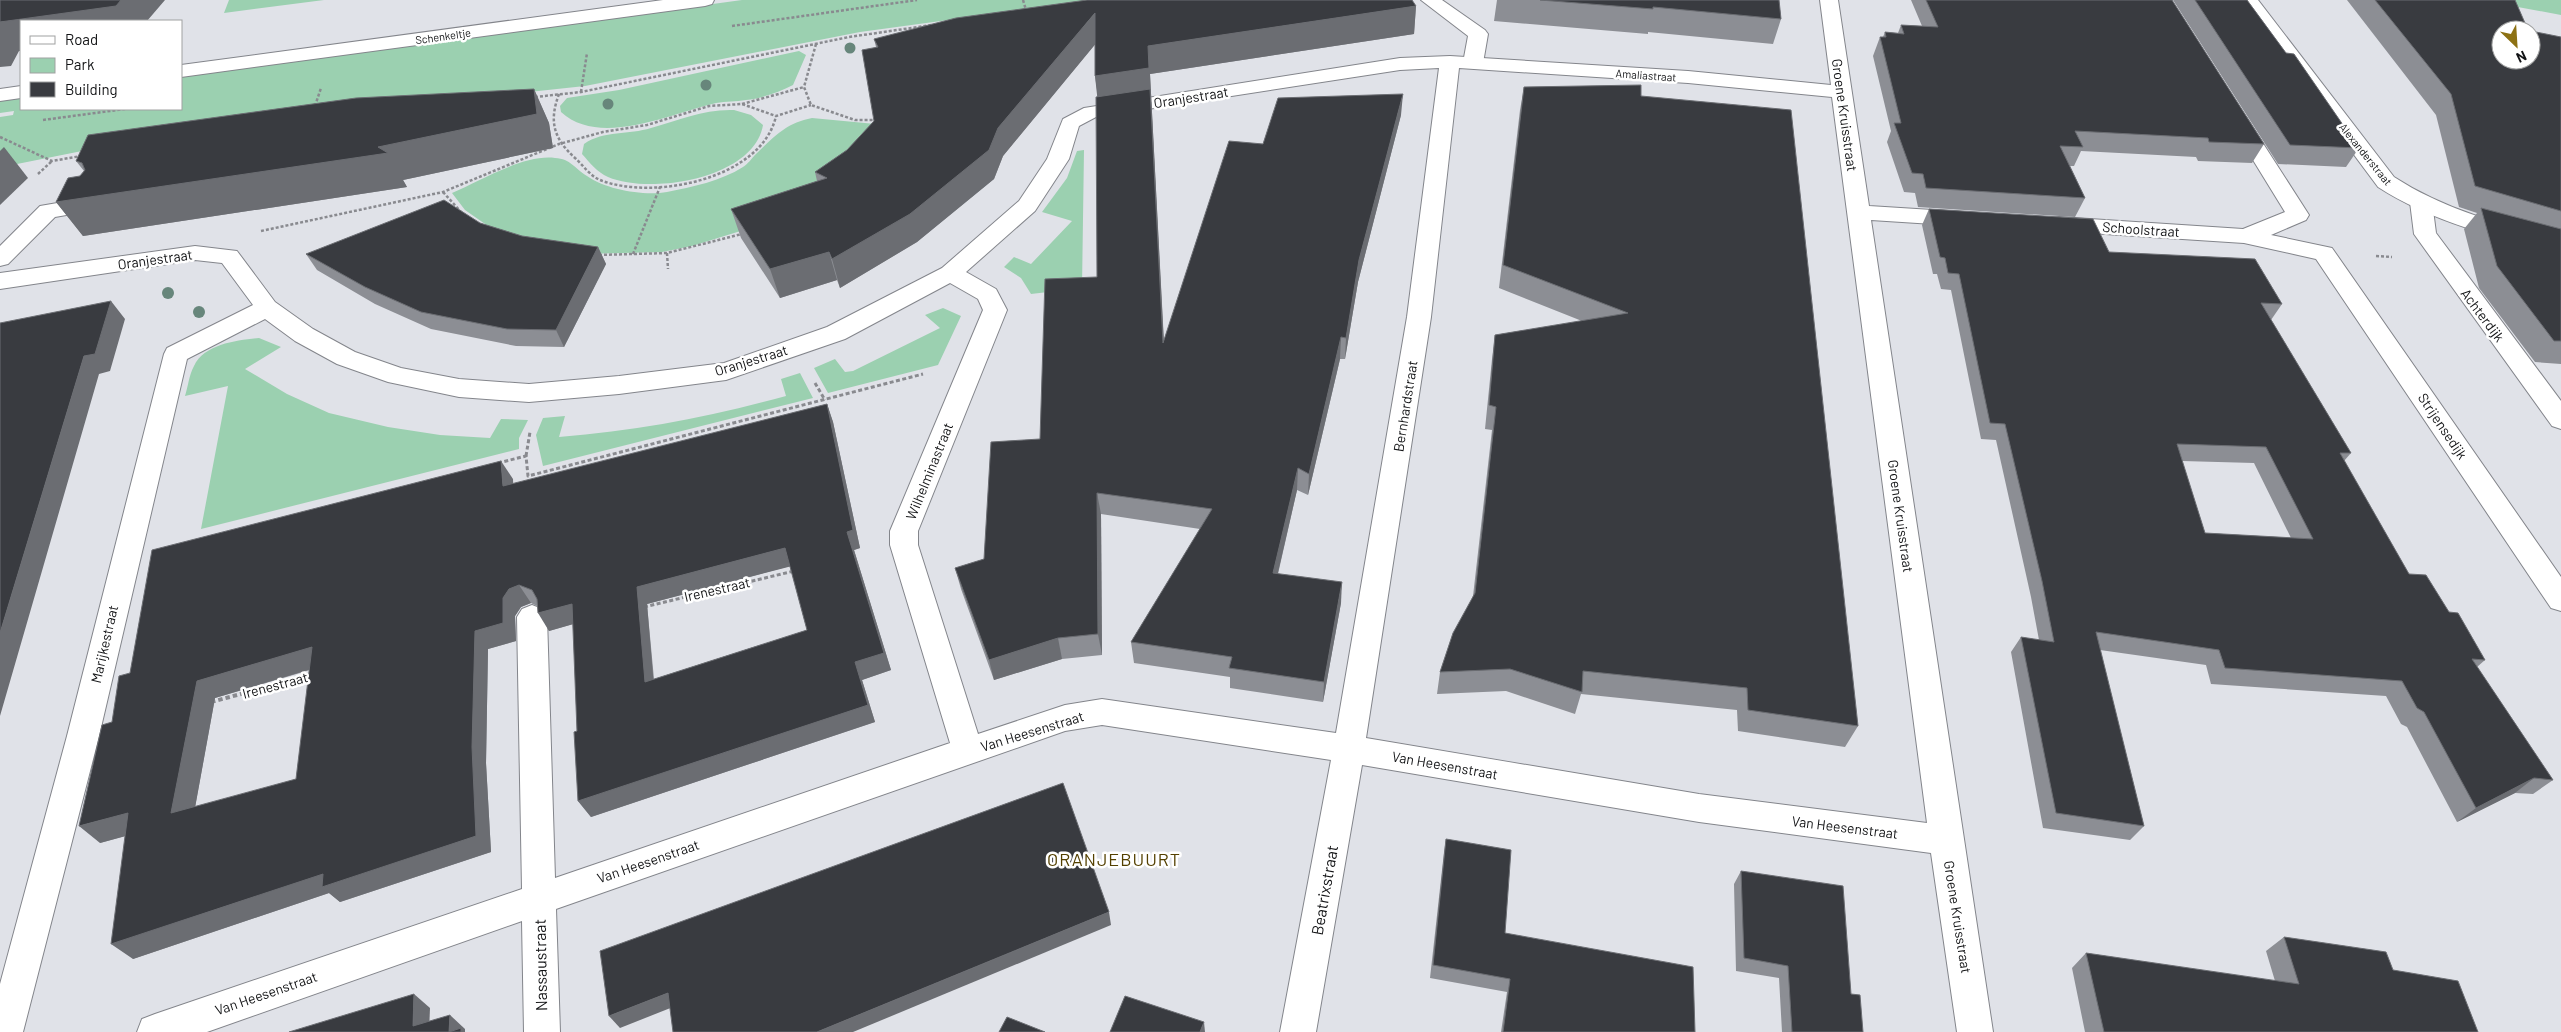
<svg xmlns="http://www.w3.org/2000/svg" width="2561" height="1032" font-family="Barlow,sans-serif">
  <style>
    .green { fill: #9bd0b0 }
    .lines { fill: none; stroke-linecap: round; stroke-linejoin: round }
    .service-casing { stroke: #83858b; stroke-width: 2 }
    .minor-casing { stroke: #83858b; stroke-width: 2 }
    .tertiary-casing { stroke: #83858b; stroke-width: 2 }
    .path-far2 { stroke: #898a8f; stroke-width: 2.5; stroke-dasharray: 3 2; stroke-linecap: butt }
    .path-far1 { stroke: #898a8f; stroke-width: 3; stroke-dasharray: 4 2.5; stroke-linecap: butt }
    .path { stroke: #898a8f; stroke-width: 4; stroke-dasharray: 4.5 3; stroke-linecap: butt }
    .service { fill: #fff; fill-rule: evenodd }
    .minor { fill: #fff; fill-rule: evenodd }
    .tertiary { fill: #fff; fill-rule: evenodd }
    .tree { fill: #67867b }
    .wall { fill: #8c8e94; fill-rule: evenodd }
    .shaded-wall { fill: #6b6d72 }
    .building { fill: #393b40; stroke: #6b6d72; fill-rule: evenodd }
    .labels { text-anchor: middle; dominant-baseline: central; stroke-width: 5; stroke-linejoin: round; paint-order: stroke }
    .far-street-label { font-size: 11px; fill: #121315; stroke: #fff }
    .street-label { font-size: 14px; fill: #121315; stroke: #fff }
    .near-street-label { font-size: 16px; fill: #121315; stroke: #fff }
    .near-neighbourhood-label { font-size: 18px; letter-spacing: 1px; fill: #544000; stroke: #fff }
  </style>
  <rect width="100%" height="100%" fill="#e0e2e8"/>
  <!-- green -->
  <g class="green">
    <polygon points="229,0 324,0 224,13"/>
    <polygon points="742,0 1094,0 860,32 585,86 331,113 87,150 17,164 0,163 0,117 13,115 14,111 0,113 0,101 21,98 21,109 181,109 181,77"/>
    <polygon points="2480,0 2561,0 2561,15"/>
    <path d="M799 51 806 55 793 85C779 92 763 98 746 100 736 102 726 101 716 103 672 113 600 148 561 112L560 106 567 98 619 90Z"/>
    <path d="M734 110 751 115 763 125C754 179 650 195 608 177 597 172 590 163 582 154L584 144C604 130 629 135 651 128 680 120 703 109 734 110Z"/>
    <path d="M812 118 886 125 874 143 760 225 692 246 662 252 582 254 498 233 465 210 452 193C480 181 524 154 555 158 571 159 574 168 587 176 607 190 644 196 667 192 692 187 721 181 743 167 748 164 752 158 756 154 775 136 786 123 812 118Z"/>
    <polygon points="1084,150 1082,288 1031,294 1021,278 1004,267 1014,257 1031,264 1072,221 1042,212 1067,178 1077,151"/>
    <polygon points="943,308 961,316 938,365 828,393 814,368 835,359 845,372 853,371 940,328 925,315"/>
    <path d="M259 338 281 347 245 369 287 394 329 413 388 427 440 435 490 438 501 419 528 420 519 438V449L201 529 228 386 185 396C188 387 189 375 194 366 204 344 238 340 259 338Z"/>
    <path d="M800 373 813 398 543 466 536 435 543 418 565 416 559 437C638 431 709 417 786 396L781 379Z"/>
  </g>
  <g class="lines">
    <defs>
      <g id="service">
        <polygon points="1421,0 1442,0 1485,30 1488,34 1483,63 1480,67 1466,67 1463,63 1468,36"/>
        <polygon points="98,196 106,198 109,203 106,208 55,217 8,264 0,266 0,246 40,206"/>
      </g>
      <g id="minor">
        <polygon points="663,0 714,0 712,4 705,6 181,77 181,65"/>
        <path d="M1820 0H1838L1869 206 1964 212 1972 214 1975 219 1972 224 1964 226 1871 220 1993 1032H1957L1931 853 1699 822 1362 765 1316 1032H1280L1331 760 1102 725 1065 731 556 909 560 1032H524L522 921 207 1032H137L142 1019 155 1014 522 889 517 617 522 609 532 605 542 609 547 617 555 878 950 743 890 545V531L983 310 978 299 950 283 845 339 726 380 619 394 529 402 459 397 388 382 337 364 295 341 265 319 187 359 99 736 23 1032H0V984L67 736 164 354 167 348 253 305 222 263 195 260 0 289V273L195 246 237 251 275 302 313 329 355 352 401 368 459 379 529 384 619 376 724 363 827 327 942 268 1019 201 1047 159 1063 119 1084 108 1400 58 1450 56 1688 71 1831 85ZM1439 68 1407 317 1336 733 1102 699 1065 705 978 734 918 545V531L1007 310 996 289 966 272 1035 211 1069 159 1079 126 1096 117 1400 70ZM1459 68 1688 83 1832 97 1927 823 1699 794 1366 738 1431 317Z"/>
        <polygon points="21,86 21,98 0,101 0,89"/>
        <polygon points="2239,115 2246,117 2309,215 2306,220 2271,235 2332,248 2561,577 2561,611 2551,608 2316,259 2244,243 2059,231 2051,229 2048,224 2051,219 2059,217 2243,229 2285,212 2229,121 2232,117"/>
        <polygon points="2421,195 2429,197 2432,202 2436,233 2561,401 2561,429 2552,426 2414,234 2410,202 2413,197"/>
      </g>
      <path id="tertiary" d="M2239 0H2258L2394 177C2445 210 2502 225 2561 239V253C2497 238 2434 223 2378 187Z"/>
    </defs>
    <!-- service casing -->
    <use href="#service" class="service-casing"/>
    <!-- minor casing -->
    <use href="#minor" class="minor-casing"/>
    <!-- tertiary casing -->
    <use href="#tertiary" class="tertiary-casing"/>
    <!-- path-far2 -->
    <g class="path-far2">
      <polyline points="1023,0 1026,10"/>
      <polyline points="732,26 917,0"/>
      <polyline points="816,44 804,87 811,105 855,120 876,120"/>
      <polyline points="581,92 587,53"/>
      <path d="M559 94C549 121 553 138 575 158 583 165 590 176 600 180 653 201 762 179 776 116"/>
      <polyline points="535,97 581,92 849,37 932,25"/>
      <polyline points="742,104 804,87"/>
      <polyline points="315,106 321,88"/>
      <polyline points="43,120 125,109"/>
      <polyline points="0,137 52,161 81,156"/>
      <polyline points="38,174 52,161"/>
      <polyline points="443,192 461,212"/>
      <polyline points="261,231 443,192 559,144 603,132 647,125 709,106 742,104 776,116 811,105"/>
      <polyline points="667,253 668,269"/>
      <polyline points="633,254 660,187"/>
      <polyline points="599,255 667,253 742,234"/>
      <polyline points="2376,256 2392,257"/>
    </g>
    <!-- path-far1 -->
    <g class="path-far1">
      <polyline points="815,383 825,400"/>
      <polyline points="526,456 530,432"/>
      <polyline points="498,463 526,456 528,476 923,374"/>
      <polyline points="644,607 794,571"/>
    </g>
    <!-- path -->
    <polyline class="path" points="211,702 312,675"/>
    <!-- service -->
    <use href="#service" class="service"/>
    <!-- minor -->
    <use href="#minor" class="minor"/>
    <!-- tertiary -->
    <use href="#tertiary" class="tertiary"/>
  </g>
  <!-- trees -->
  <g class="tree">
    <circle cx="850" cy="48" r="5.5"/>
    <circle cx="706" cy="85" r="5.5"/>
    <circle cx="608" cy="104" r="5.5"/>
    <circle cx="168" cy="293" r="6"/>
    <circle cx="199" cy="312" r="6"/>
  </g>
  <!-- wall -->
  <g class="wall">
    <polygon points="1497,0 1779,0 1781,19 1773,44 1648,32 1648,34 1494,21"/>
    <polygon points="1911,0 2172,0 2264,144 2252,163 2198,161 2196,157 2081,151 2074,166 2070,166 2085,198 2075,217 1918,207 1915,193 1904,192 1887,142 1891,131 1873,56 1880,37 1883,37 1885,32 1898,33 1901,25 1922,26"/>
    <polygon points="2173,0 2247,0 2286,53 2359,148 2346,167 2278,164"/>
    <polygon points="2347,0 2515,0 2501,30 2561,37 2561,364 2535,362 2479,288 2464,229 2477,213 2459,207 2436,115"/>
    <polygon points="1416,6 1414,34 1150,74 1164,342 1263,144 1401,115 1358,282 1345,359 1340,359 1308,495 1297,490 1278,574 1341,603 1323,702 1230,688 1230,677 1134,663 1131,642 1200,529 1101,514 1102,655 1062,659 994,680 961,589 955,568 984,559 1040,439 1097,277 1098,97 1095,76 1095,44 1003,156 994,179 917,242 840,288 837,280 780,298 741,238 731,209 817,181 815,172 847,150 874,121 876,47 874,39"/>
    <polygon points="1524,87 1641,96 1858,726 1845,747 1738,731 1737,710 1581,694 1575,714 1506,691 1437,694 1440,672 1473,596 1492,430 1485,429 1492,359 1495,335 1582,321 1499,288 1520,110"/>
    <polygon points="534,89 549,123 553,148 403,180 407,187 83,236 56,202 84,171 76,161"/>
    <path d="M1929 209 2109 252 2282 304 2271 320 2351 453 2344 461 2409 574 2449 612 2485 660 2477 667 2553 780 2533 794 2515 793 2457 822 2407 727 2401 724 2386 696 2211 684 2206 665 2100 650 2144 826 2130 840 2043 828 2011 652 2021 637 2039 640 2031 597 1996 440 1981 439 1951 290 1941 289 1937 274H1933L1922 225ZM2182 461 2254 463 2291 538 2205 533Z"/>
    <polygon points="480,223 522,236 598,247 606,264 564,347 516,346 431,329 375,304 317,270 306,254"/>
    <path d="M827 404 833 422 860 548 854 550 891 670 862 680 875 722 591 817 578 801 577 731 573 624 549 631 537 606 531 603 521 607 515 616 516 641 488 649 486 763 491 852 340 902 329 893 133 959 125 836 100 843 112 722 130 673 513 479V484ZM790 566 807 630 654 679 647 604ZM310 670 296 779 195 807 215 698Z"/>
    <polygon points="1446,839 1505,933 1695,1032 1501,1032 1507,992 1430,978 1444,852"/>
    <polygon points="1741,871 1851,994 1863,1032 1782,1032 1779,978 1736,971 1734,884"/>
    <polygon points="2284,937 2393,970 2478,1032 2085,1032 2072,968 2086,953 2275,981 2266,951"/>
  </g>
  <!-- shaded-wall -->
  <g class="shaded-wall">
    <polygon points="121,0 165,0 147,21 21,21 21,51 19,51 11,66 0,67 0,22"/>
    <polygon points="1416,6 1414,34 1150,74 1165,365 1098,104 1095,76 1148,46"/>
    <polygon points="1095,13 1098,41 1003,156 994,179 917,242 840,288 832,259 998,128"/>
    <polygon points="534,89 549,123 553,148 403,180 407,187 83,236 56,202 378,147"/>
    <polygon points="1403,94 1401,115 1358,282 1345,359 1346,338 1359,260"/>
    <polygon points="4,147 28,178 0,205 0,151"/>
    <polygon points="598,247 606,264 564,347 556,330"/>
    <polygon points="829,252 837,280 780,298 770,269"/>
    <polygon points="111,301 125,319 110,371 99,374 0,716 0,633 84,356"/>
    <polygon points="1341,337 1340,359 1308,495 1309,474"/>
    <polygon points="827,404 833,422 860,548 854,550 891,670 862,680 875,722 591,817 578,801 855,662 847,532"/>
    <polygon points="501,461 513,479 514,504 503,486"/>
    <polygon points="1298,468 1297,490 1273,594 1273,573"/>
    <polygon points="1097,493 1101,514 1102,655 1098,634"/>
    <polygon points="785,548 792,566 647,604 655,699 645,682 637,587"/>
    <polygon points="1342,582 1341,603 1323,702 1324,682"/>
    <polygon points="519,585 531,603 521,607 515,616 516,641 488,649 486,763 491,852 340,902 329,893 133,959 111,944 472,747 475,631 503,598 509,589"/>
    <polygon points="572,604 584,621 549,631 538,613"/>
    <polygon points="1058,638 1062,659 994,680 989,660"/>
    <polygon points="312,647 328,664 215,698 191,830 171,813 197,681"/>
    <polygon points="2534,778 2515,793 2457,822 2476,808"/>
    <polygon points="128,813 148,830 100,843 79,826"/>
    <polygon points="1109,912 1111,925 853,1032 817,1032"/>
    <polygon points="668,993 678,1005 620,1028 609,1016"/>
    <polygon points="414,994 430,1008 429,1032 413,1026"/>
    <polygon points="450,1015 465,1029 465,1032 449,1032"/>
    <polygon points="1204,1022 1205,1032 1200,1032"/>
  </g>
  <!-- building -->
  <g class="building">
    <polygon points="0,0 121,0 116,6 0,22"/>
    <polygon points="1087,0 1412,0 1416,6 1148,46 1149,68 1095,76 1095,13 998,128 989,150 910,214 832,259 829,252 770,269 731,209 827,178 815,172 847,150 874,121 862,50 878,47 874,39 956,18"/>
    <polygon points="1540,0 1779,0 1781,19 1653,7 1653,9"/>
    <polygon points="1926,0 2172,0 2264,144 2209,142 2208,138 2075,131 2083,147 2060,146 2085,198 1926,188 1923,174 1912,173 1894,123 1901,123 1880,37 1886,37 1885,32 1904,34 1901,25 1938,27"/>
    <polygon points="2195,0 2247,0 2286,53 2294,54 2359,148 2290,145"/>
    <polygon points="2375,0 2515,0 2528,30 2501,30 2501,60 2531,60 2531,31 2561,37 2561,211 2475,186 2451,94"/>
    <polygon points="1641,85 1641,96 1791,110 1858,726 1748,710 1747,688 1583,671 1582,692 1510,669 1440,672 1453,633 1475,593 1496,407 1489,405 1495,335 1628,313 1503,265 1524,87"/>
    <polygon points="534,89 537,114 378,147 388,153 56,202 68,178 80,176 85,170 82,163 76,161 88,135 356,98"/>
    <polygon points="1150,89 1163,343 1229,141 1263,144 1278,98 1403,94 1359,260 1346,338 1341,337 1309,474 1298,468 1273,573 1342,582 1324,682 1229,668 1232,657 1131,642 1212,509 1097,493 1098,634 1058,638 989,660 955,568 984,559 991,442 1040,439 1045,279 1097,277 1096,97"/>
    <polygon points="444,200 480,223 522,236 598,247 556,330 507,329 421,312 365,287 306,254"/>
    <polygon points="2481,208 2561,229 2561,341 2554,341 2497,266"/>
    <path d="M1929 209 2093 219 2109 252 2255 259 2282 304 2261 303 2351 453H2340L2409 574 2426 575 2449 612 2458 613 2485 660 2472 659 2553 780 2534 778 2476 808 2424 712 2417 708 2402 681 2225 668 2219 650 2096 632 2144 826 2056 813 2021 637 2054 642 2042 581 2005 424 1990 423 1959 274 1948 273 1945 258 1940 257ZM2177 444 2266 447 2313 539 2205 533Z"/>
    <polygon points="111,301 95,354 84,356 0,633 0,323"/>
    <path d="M827 404 853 530 847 532 884 653 855 662 868 705 578 801 574 732 577 731 572 604 538 613 537 599 532 590 519 585 509 589 503 598V623L475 631 472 747 476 836 322 887 323 874 111 944 128 813 79 826 102 725 112 722 119 676 130 673 152 550 501 461 503 486ZM785 548 807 630 645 682 637 587ZM312 647 296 779 171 813 197 681Z"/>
    <polygon points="1063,783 1109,912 817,1032 673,1032 668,993 609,1016 600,951"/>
    <polygon points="1446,839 1511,850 1505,933 1693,967 1695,1032 1503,1032 1510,979 1433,965"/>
    <polygon points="1741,871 1843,886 1851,994 1860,995 1863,1032 1792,1032 1788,966 1744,958"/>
    <polygon points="2284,937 2386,952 2393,970 2458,981 2478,1032 2104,1032 2086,953 2299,984"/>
    <polygon points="414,994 413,1026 450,1015 449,1032 461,1028 461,1032 289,1032"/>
    <polygon points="1125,996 1204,1022 1200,1032 1110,1032"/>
    <polygon points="1007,1017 1045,1032 999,1032"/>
  </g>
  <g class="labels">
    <!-- far-street labels -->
    <g class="far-street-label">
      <text transform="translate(443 36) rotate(-8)">Schenkeltje</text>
      <text transform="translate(1646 75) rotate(4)">Amaliastraat</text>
      <text transform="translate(2366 154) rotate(51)">Alexanderstraat</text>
    </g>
    <!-- street labels -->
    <g class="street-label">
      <text transform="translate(1191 97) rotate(-9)">Oranjestraat</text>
      <text transform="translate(1845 115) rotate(82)">Groene Kruisstraat</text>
      <text transform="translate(2141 229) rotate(4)">Schoolstraat</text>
      <text transform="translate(155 259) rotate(-8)">Oranjestraat</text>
      <text transform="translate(2483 315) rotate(53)">Achterdijk</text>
      <text transform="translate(751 360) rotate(-17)">Oranjestraat</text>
      <text transform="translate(1405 406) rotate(-81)">Bernhardstraat</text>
      <text transform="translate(2443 426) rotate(56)">Strijensedijk</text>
      <text transform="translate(929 471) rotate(-68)">Wilhelminastraat</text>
      <text transform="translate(1901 516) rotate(82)">Groene Kruisstraat</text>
      <text transform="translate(717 589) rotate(-13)">Irenestraat</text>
      <text transform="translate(104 644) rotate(-77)">Marijkestraat</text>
      <text transform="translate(275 685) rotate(-15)">Irenestraat</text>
      <text transform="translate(1032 731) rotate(-17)">Van Heesenstraat</text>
      <text transform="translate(1445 765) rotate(10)">Van Heesenstraat</text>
      <text transform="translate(1845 827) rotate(7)">Van Heesenstraat</text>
      <text transform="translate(648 861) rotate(-19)">Van Heesenstraat</text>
      <text transform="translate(1958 917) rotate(81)">Groene Kruisstraat</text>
      <text transform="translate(266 993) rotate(-19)">Van Heesenstraat</text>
    </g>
    <!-- near-street labels -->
    <g class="near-street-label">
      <text transform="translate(1324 890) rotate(-80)">Beatrixstraat</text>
      <text transform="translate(540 965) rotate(-91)">Nassaustraat</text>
    </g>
    <!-- near-neighbourhood labels -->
    <g class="near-neighbourhood-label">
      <text x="1114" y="859">ORANJEBUURT</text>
    </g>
  </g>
  <!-- legend -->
  <rect x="20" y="20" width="162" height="90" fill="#ffffff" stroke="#a0a1a1"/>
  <rect x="30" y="36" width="25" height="8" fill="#ffffff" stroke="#a0a1a1"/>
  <text x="65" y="45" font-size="15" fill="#121315">Road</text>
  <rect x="30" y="58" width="25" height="15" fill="#9bd0b0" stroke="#a0a1a1"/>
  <text x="65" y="70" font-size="15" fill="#121315">Park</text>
  <rect x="30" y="82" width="25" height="15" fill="#393b40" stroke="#a0a1a1"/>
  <text x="65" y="95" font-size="15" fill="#121315">Building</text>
  <!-- north arrow -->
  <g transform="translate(2516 45) rotate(155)"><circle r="24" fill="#ffffff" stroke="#a0a1a1"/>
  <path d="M0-4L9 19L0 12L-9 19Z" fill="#8d7114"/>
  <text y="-8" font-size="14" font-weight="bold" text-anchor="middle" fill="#121315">N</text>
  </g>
</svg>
